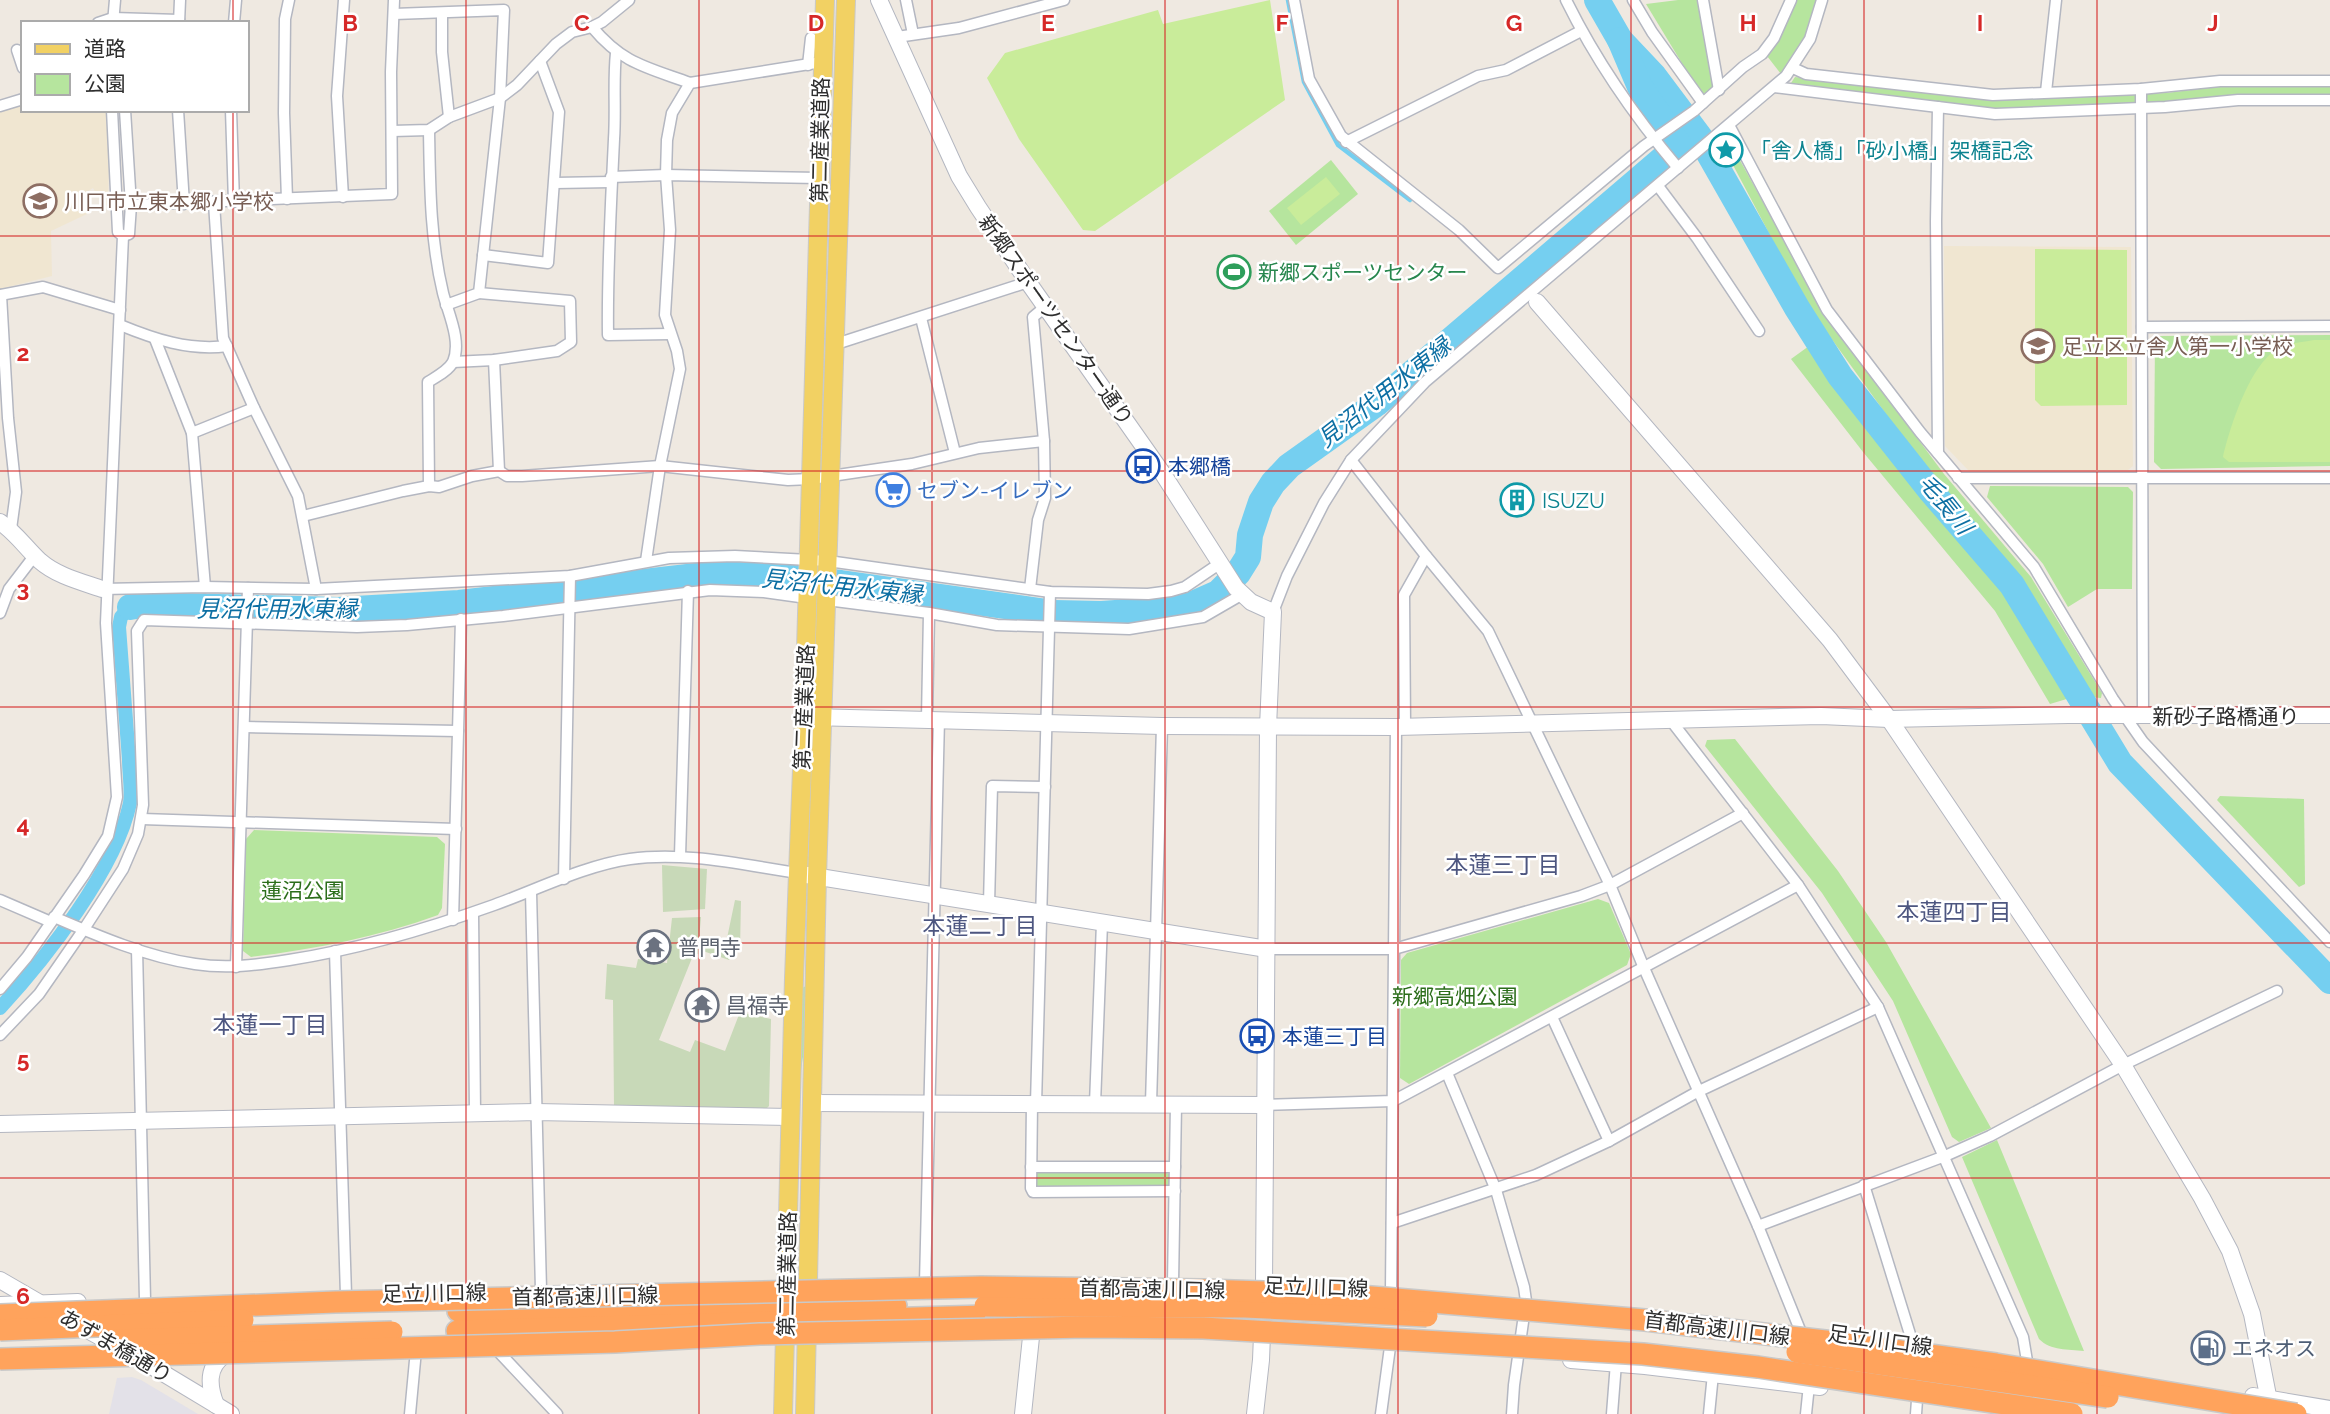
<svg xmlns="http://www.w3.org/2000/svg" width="2330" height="1414" font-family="Raleway,'Noto Sans JP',sans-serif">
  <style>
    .industrial { fill: #e3e1e8 }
    .education { fill: #f0e6d1 }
    .green { fill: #b6e59e }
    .cemetery { fill: #c8d9b8 }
    .pitch { fill: #c9ec9a }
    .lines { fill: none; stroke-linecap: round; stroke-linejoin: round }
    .stream { stroke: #75cff0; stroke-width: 4.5 }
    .canal { stroke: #75cff0; stroke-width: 14 }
    .river { stroke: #75cff0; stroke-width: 26 }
    .street-casing { stroke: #b4b7c1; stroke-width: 13 }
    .secondary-casing { stroke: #b4b7c1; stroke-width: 18 }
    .primary-casing { stroke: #c9c9c9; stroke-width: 20 }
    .highway-casing { stroke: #c9c9c9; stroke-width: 24 }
    .street { stroke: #fff; stroke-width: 10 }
    .secondary { stroke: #fff; stroke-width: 16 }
    .primary { stroke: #f2d163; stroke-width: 18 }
    .highway { stroke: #ffa35c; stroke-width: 21 }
    .highway-bridge-casing { stroke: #c9c9c9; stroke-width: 24; stroke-linecap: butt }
    .highway-bridge { stroke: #ffa35c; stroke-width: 21 }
    .grid { fill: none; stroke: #d62828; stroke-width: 2; stroke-opacity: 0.55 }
    .labels { text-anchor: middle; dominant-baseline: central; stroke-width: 5; stroke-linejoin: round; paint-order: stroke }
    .street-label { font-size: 21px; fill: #2e2e2e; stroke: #fff }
    .culture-label { font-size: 21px; fill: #0d838f; stroke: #fff; text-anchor: start }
    .education-label { font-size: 21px; fill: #785e54; stroke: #fff; text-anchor: start }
    .leisure-label { font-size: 21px; fill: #27864d; stroke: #fff; text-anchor: start }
    .transit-label { font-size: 21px; fill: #164399; stroke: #fff; text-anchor: start }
    .shop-label { font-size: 21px; fill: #366cbe; stroke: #fff; text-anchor: start }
    .park-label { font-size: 21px; fill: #2c6e1b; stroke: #fff }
    .worship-label { font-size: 21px; fill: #5b616d; stroke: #fff; text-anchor: start }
    .service-label { font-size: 21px; fill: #4e5e75; stroke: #fff; text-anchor: start }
    .water-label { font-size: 23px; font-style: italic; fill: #0d6fa3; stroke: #fff }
    .neighbourhood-label { font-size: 23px; fill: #4d5680; stroke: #fff }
    .grid-label { font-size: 23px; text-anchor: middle; font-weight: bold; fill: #d62828; stroke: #fff; stroke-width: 5; stroke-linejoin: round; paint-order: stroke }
  </style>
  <rect width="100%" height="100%" fill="#efe9e1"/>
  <!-- industrial -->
  <polygon class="industrial" points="132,1377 141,1380 198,1414 109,1414 117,1378"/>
  <!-- education -->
  <g class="education">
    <polygon points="23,105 23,110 106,110 109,167 108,205 104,206 93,188 79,197 87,214 51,231 52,276 0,289 0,112"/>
    <polygon points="1944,246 2131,247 2133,466 2128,470 1969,471 1945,446"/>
  </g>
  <!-- green -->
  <g class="green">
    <polygon points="1678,0 1698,0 1714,87 1706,93 1700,93 1646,4"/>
    <polygon points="1795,0 1818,0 1805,39 1781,74 1767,56 1787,23"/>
    <polygon points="1795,77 1995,99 2166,93 2233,85 2330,86 2330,96 1996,110 1789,86"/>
    <polygon points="1731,144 1824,313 1944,474 2031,577 2102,693 2101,698 2089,697 2021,585 1938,486 1807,305 1724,148"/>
    <polygon points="1331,160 1358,194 1296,245 1269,211"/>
    <polygon points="2330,335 2330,466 2161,469 2154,462 2155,339 2157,336"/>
    <polygon points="1809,346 1833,384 1991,576 2009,600 2070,698 2050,704 1995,611 1863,452 1791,359"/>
    <polygon points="1990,486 2128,487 2133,492 2132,589 2097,589 2068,607 2043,564 1987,497"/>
    <polygon points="1735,739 1838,871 1886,942 1991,1128 1959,1142 1952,1137 1893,1001 1822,893 1705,746 1707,740"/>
    <polygon points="2220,796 2304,799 2305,884 2299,887 2217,800"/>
    <path d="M254 830 437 837 445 844 442 908 438 915C378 937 314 949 251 957L243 951 246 839Z"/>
    <polygon points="1598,899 1609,903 1631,954 1627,965 1409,1084 1400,1078 1401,960 1407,953"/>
    <polygon points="806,986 807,1032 799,1082 802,988"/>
    <path d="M1997 1140 2084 1351C2068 1349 2051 1351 2039 1339L1962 1157Z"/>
    <polygon points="1038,1172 1167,1173 1170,1175 1170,1183 1168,1186 1037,1187 1035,1184 1035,1174"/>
  </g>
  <!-- cemetery -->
  <g class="cemetery">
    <polygon points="662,865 707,869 705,909 663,912"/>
    <polygon points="735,900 741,901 740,950 729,960 703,951 701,955 694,953 659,1040 690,1052 695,1040 725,1051 740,1012 771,1019 769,1106 765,1110 614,1107 613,1000 605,999 607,964 636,968 638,959 667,963 672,918 701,917 699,940 726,943"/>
  </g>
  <!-- pitch -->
  <g class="pitch">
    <polygon points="1270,0 1285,100 1095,231 1083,230 1019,139 987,78 1005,53 1158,10 1163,24"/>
    <polygon points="1326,177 1340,194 1301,225 1287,208"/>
    <polygon points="2035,249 2127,250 2127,405 2041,406 2035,400"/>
    <path d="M2314 340H2330V462H2229L2223 457C2230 427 2251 360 2281 347 2291 343 2303 342 2314 340Z"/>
  </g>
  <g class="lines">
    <!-- stream -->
    <polyline class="stream" points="1288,0 1304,82 1338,145 1410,200"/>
    <!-- canal -->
    <path class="canal" d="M0 1008C46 958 116 869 130 803 132 789 129 773 129 760 126 716 122 671 119 627L121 617 130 607"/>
    <!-- river -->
    <g class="river">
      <polyline points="1597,0 1620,40 1654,76 1699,136 1797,308 1840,376 1930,490 2012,585 2120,763 2330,981"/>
      <polyline points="130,607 142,605 338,610 459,603 714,574 783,577 841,583 1054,613 1101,614 1175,609 1193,604 1218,593 1238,573 1248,557 1250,535 1261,502 1273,483 1289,466 1376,404 1679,145 1640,87 1620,40"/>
    </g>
    <defs>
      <g id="street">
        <polyline points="906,0 913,34"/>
        <polyline points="1294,0 1309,79 1341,136 1459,230 1498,268 1644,146 1694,111 1743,67 1762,54 1774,38 1791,0"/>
        <path d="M1566 0C1596 61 1635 117 1678 168"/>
        <polyline points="1633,0 1652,32 1703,103"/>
        <polyline points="1703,0 1719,90"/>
        <polyline points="394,14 504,10 500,98 479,293 446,305"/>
        <polyline points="442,14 442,52 449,117"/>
        <polyline points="98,23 113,18 179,20"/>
        <polyline points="113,23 115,0"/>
        <polyline points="179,23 180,0"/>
        <polyline points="234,23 236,0"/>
        <path d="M592 27C623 64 646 67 690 83"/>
        <polyline points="897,37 959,28 1064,0"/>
        <polyline points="17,50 23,68"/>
        <path d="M616 53C613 81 616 110 614 139 611 205 607 270 608 335L670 334"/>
        <polyline points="808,65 811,38"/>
        <polyline points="1793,68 1806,74 1993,95 2141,89 2220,81 2330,81"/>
        <polyline points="1774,87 1995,114 2165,107 2238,100 2330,100"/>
        <polyline points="2141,89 2143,716"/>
        <polyline points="2046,92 2056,0"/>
        <polyline points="0,106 23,99"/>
        <polyline points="1938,107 1936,221 1938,453"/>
        <polyline points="125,110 131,205"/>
        <polyline points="178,110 184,204"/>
        <polyline points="231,110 234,202"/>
        <polyline points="1729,125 1827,310 1920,432 2034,567 2113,699 2143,742 2330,942"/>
        <polyline points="392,131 429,130 449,117 500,98 517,85 556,44 572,32 592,27 602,22 629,0"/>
        <polyline points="1346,142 1478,76 1506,70 1581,31"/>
        <polyline points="611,177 666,175 819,178"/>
        <polyline points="555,183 611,182"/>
        <polyline points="1658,186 1697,238 1759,331"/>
        <polyline points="343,197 337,96 344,0"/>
        <polyline points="287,199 284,113 285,19 289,0"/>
        <polyline points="214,203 223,338 254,408 298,496 316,589"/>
        <polyline points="123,236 129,234 131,205 392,194 391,72 394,0"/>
        <polyline points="483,255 548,263 559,112 540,61"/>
        <polyline points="0,295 43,287 120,310"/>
        <polyline points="1,295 8,418 16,492 11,529"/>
        <polyline points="921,318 955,453"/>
        <path d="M120 325C154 339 189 351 227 346"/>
        <polyline points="2142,327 2330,326"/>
        <polyline points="155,339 192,433 205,587"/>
        <polyline points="833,345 1028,282"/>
        <polyline points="494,360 499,471"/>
        <polyline points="453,362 494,360 557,351 571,342 570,301 479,293"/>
        <polyline points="192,433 254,408"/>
        <polyline points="1351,460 1426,556 1488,631 1610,885 1644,968 1758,1226 1800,1330"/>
        <polyline points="1958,478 2330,478"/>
        <path d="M429 486 428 382C436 377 448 371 453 362 462 341 448 313 443 293 430 239 430 185 429 130"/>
        <polyline points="303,516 403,491 429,486 439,487 472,476 499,471 507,476 522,476 660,466 788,480 811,479 912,464 979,448 1044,441"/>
        <polyline points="646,561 660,466 680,369 677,351 665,315 670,230 666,175 667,140 672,113 690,83 822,62"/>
        <polyline points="102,589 205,587 316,589 570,576 669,558 735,556 828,561 1050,592 1148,594 1171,591 1185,587 1219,564"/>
        <polyline points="1030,589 1038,520 1045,498 1044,441 1033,317 1045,307"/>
        <polyline points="827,600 929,613 997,625 1129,629 1203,617 1241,595"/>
        <polyline points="1273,612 1287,576 1324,503 1351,460 1425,382 1786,76 1810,39 1822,0"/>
        <polyline points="0,613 9,589 35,555"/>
        <polyline points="1669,718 1798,885 1878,1007 2023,1337 2029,1373"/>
        <polyline points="927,719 929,613"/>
        <polyline points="1405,726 1404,595 1426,556"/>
        <polyline points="244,727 458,731"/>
        <polyline points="142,819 456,829"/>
        <polyline points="680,856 688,591"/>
        <polyline points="564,879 570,576"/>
        <polyline points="531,892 541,1290"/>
        <polyline points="0,900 51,922"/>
        <polyline points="989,904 992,786 1045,787"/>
        <polyline points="473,913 475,1113"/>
        <path d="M54 917C98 936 147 957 195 964 227 969 257 965 289 960 360 949 427 929 494 905 536 890 586 865 630 859 685 851 743 865 798 873"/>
        <polyline points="453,920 461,619"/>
        <polyline points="137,949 145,1300"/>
        <polyline points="1267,949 1394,949 1581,896 1610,885 1743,813"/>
        <polyline points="335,951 346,1295"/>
        <polyline points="236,967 248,588"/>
        <polyline points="0,989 27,957 84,875 108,836 117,797 106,623 123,236 118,232 112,110"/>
        <polyline points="1552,1017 1609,1141"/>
        <polyline points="0,1035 39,994 84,929 123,869 138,834 143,805 137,631 144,620 357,627 407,625 503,616 710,590 764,592 807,598"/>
        <polyline points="1447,1073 1496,1190 1524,1287 1526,1301 1514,1385 1512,1414"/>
        <polyline points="1032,1103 1031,1188 1033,1192 1175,1191"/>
        <polyline points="1036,1104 1050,592"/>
        <polyline points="1095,1104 1102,923"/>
        <polyline points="1151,1104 1162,726"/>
        <polyline points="1265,1105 1393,1101 1798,885"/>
        <polyline points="1031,1167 1175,1167"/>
        <polyline points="1864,1185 1913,1344"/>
        <polyline points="1392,1223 1536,1175 1609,1141 1697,1092 1878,1007"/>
        <polyline points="1758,1226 1945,1156 1990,1136 2123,1065 2277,991"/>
        <polyline points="925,1283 939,719"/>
        <polyline points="1173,1283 1176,1104"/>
        <polyline points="1391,1291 1396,727"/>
        <polyline points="495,1348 557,1414"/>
        <polyline points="410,1414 416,1350"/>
        <polyline points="1381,1414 1390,1347"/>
        <polyline points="1612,1414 1616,1363"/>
        <polyline points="1709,1414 1713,1374"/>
        <polyline points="1806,1414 1809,1385"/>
        <polyline points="1916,1414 1917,1400"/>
      </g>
      <g id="secondary">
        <polyline points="879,0 959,176 978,207 1028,282 1163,474 1236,588 1251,602 1273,612 1268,727 1264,1285 1261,1360 1255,1414"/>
        <polyline points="1537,302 1830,640 1889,719 2123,1065 2202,1198 2230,1251 2252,1314 2270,1406"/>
        <path d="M0 522C16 533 26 548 40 561 57 576 82 582 102 589"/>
        <polyline points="810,717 1162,726 1396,727 1821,716 1889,719 2068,715 2330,715"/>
        <polyline points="807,875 1267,949"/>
        <polyline points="812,1103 1265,1105"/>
        <polyline points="0,1124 536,1112 790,1117"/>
        <polyline points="0,1280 38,1302"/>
        <polyline points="0,1305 78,1302"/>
        <polyline points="82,1327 138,1358 231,1414"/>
        <polyline points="1571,1360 1645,1366 1820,1387"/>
        <polyline points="2253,1396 2330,1409"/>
        <path d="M216 1405C209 1387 206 1367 225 1355"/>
        <polyline points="1023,1414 1031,1337"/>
      </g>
      <g id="primary">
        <polyline points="783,1414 794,978 804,717 825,0"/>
        <polyline points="805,1414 817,877 846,0"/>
      </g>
      <g id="highway">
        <polyline points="458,1311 787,1305 896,1306"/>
        <polyline points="457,1331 985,1316"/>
      </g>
    </defs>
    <!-- street casing -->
    <use href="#street" class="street-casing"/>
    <!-- secondary casing -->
    <use href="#secondary" class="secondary-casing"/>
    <!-- primary casing -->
    <use href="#primary" class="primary-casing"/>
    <!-- highway casing -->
    <use href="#highway" class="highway-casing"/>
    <!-- street -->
    <use href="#street" class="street"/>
    <!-- secondary -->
    <use href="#secondary" class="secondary"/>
    <!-- primary -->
    <use href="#primary" class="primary"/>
    <!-- highway -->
    <use href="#highway" class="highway"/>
    <defs>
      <g id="highway-bridge">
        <polyline points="985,1306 1245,1307 1427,1316"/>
        <polyline points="0,1315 335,1302 981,1287 1204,1290 1348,1295 1645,1320 1834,1342 1996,1364 2296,1414"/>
        <polyline points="0,1330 243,1320"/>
        <polyline points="116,1340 392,1332"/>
        <polyline points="1797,1352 2108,1397"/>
        <polyline points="0,1359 615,1342 760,1334 1086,1327 1203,1328 1643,1354 1758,1367 2072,1414"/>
      </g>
    </defs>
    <!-- highway-bridge casing -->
    <use href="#highway-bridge" class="highway-bridge-casing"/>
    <!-- highway-bridge -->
    <use href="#highway-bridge" class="highway-bridge"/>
  </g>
  <!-- grid -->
  <path class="grid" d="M233 0V23M466 0V1414M699 0V1414M932 0V1414M1165 0V1414M1398 0V1414M1631 0V1414M1864 0V1414M2097 0V1414M233 110V1414M0 236H2330M0 471H2330M0 707H2330M0 943H2330M0 1178H2330"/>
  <!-- icons -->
  <defs>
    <symbol id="sight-ring" viewBox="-11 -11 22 22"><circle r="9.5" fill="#fff" stroke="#0f9aa8" stroke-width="1.5"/><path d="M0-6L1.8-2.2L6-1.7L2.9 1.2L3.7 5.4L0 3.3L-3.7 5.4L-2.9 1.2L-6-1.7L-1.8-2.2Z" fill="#0f9aa8"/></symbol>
    <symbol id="school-ring" viewBox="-11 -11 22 22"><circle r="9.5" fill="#fff" stroke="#8d6e63" stroke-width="1.5"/><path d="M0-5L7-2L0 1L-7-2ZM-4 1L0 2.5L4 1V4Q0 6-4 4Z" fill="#8d6e63"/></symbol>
    <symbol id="stadium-ring" viewBox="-11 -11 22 22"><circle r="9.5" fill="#fff" stroke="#2e9e5b" stroke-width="1.5"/><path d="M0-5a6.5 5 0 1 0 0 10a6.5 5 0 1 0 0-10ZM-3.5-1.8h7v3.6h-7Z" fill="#2e9e5b"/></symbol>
    <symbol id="bus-ring" viewBox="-11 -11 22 22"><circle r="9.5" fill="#fff" stroke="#1a4fb4" stroke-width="1.5"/><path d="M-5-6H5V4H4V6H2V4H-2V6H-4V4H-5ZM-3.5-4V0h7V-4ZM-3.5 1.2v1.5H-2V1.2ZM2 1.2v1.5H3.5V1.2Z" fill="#1a4fb4"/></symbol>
    <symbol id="supermarket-ring" viewBox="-11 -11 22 22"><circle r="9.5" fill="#fff" stroke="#3f7fe0" stroke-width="1.5"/><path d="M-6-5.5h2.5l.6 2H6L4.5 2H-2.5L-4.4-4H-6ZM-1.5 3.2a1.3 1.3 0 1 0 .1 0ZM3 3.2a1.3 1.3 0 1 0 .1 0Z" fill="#3f7fe0"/></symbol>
    <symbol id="building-ring" viewBox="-11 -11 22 22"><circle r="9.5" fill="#fff" stroke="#0f9aa8" stroke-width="1.5"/><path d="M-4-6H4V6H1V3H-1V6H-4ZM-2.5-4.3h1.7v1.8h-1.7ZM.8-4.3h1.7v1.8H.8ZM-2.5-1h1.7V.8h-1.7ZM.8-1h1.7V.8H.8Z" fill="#0f9aa8"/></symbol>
    <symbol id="temple-ring" viewBox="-11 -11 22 22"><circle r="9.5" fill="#fff" stroke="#6b7280" stroke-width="1.5"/><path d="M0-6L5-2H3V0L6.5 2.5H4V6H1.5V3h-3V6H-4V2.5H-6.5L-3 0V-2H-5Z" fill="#6b7280"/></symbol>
    <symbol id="fuel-ring" viewBox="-11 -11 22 22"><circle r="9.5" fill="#fff" stroke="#5c6f8a" stroke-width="1.5"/><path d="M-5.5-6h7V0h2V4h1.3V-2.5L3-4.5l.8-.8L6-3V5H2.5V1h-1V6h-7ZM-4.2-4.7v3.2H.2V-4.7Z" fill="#5c6f8a"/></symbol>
  </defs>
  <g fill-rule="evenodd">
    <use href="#sight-ring" x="1707" y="131" width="38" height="38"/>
    <use href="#school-ring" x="21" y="182" width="38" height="38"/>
    <use href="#stadium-ring" x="1215" y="253" width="38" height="38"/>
    <use href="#school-ring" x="2019" y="327" width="38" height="38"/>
    <use href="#bus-ring" x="1124" y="447" width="38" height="38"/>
    <use href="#supermarket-ring" x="874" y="471" width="38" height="38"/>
    <use href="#building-ring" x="1498" y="481" width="38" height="38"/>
    <use href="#temple-ring" x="635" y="928" width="38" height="38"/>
    <use href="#temple-ring" x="683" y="986" width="38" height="38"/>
    <use href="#bus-ring" x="1238" y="1017" width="38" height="38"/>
    <use href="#fuel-ring" x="2189" y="1329" width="38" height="38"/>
  </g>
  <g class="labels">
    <!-- street labels -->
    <g class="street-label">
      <text transform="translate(820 140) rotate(-89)">第二産業道路</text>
      <text transform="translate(1056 320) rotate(55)">新郷スポーツセンター通り</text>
      <text transform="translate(804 707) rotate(-88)">第二産業道路</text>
      <text x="2226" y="716">新砂子路橋通り</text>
      <text transform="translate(787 1274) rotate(-89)">第二産業道路</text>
      <text transform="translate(1316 1287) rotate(2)">足立川口線</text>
      <text transform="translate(1152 1289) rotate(1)">首都高速川口線</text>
      <text transform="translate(434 1293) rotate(-1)">足立川口線</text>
      <text transform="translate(585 1296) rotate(-1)">首都高速川口線</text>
      <text transform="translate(1717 1328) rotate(7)">首都高速川口線</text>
      <text transform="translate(1880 1340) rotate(8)">足立川口線</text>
      <text transform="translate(116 1346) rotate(30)">あずま橋通り</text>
    </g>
    <!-- culture labels -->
    <g class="culture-label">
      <text x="1750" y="150">「舎人橋」「砂小橋」架橋記念</text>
      <text x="1542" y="500">ISUZU</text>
    </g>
    <!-- education labels -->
    <g class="education-label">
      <text x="64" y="201">川口市立東本郷小学校</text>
      <text x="2062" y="346">足立区立舎人第一小学校</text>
    </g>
    <!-- leisure labels -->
    <g class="leisure-label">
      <text x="1258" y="272">新郷スポーツセンター</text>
    </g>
    <!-- transit labels -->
    <g class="transit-label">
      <text x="1168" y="466">本郷橋</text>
      <text x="1282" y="1036">本蓮三丁目</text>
    </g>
    <!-- shop labels -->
    <g class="shop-label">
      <text x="917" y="490">セブン-イレブン</text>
    </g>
    <!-- park labels -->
    <g class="park-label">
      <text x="303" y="890">蓮沼公園</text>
      <text x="1455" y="996">新郷高畑公園</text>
    </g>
    <!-- worship labels -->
    <g class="worship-label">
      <text x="678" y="947">普門寺</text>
      <text x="726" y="1005">昌福寺</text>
    </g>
    <!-- service labels -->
    <g class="service-label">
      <text x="2232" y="1348">エネオス</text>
    </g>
    <!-- water labels -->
    <g class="water-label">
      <text transform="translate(1384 392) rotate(-38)">見沼代用水東縁</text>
      <text transform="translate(1946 504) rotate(51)">毛長川</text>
      <text transform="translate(842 586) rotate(6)">見沼代用水東縁</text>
      <text x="277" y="608">見沼代用水東縁</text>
    </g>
    <!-- neighbourhood labels -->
    <g class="neighbourhood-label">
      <text x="1503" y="864">本蓮三丁目</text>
      <text x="1954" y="911">本蓮四丁目</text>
      <text x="980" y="925">本蓮二丁目</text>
      <text x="270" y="1024">本蓮一丁目</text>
    </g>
  </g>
  <g class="grid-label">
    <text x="350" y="31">B</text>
    <text x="582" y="31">C</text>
    <text x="816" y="31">D</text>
    <text x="1048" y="31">E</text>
    <text x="1282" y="31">F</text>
    <text x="1514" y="31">G</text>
    <text x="1748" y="31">H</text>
    <text x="1980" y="31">I</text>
    <text x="2213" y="31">J</text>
    <text x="23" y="361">2</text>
    <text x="23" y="597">3</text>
    <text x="23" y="833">4</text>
    <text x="23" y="1068">5</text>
    <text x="23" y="1304">6</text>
  </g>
  <!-- legend -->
  <rect x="21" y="21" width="228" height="91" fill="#ffffff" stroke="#ababab" stroke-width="2"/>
  <rect x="35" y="44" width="35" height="10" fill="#f2d163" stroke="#ababab" stroke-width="2"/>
  <text x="84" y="56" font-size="21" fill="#2e2e2e">道路</text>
  <rect x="35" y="74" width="35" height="21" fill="#b6e59e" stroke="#ababab" stroke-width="2"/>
  <text x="84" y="91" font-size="21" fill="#2e2e2e">公園</text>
</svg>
